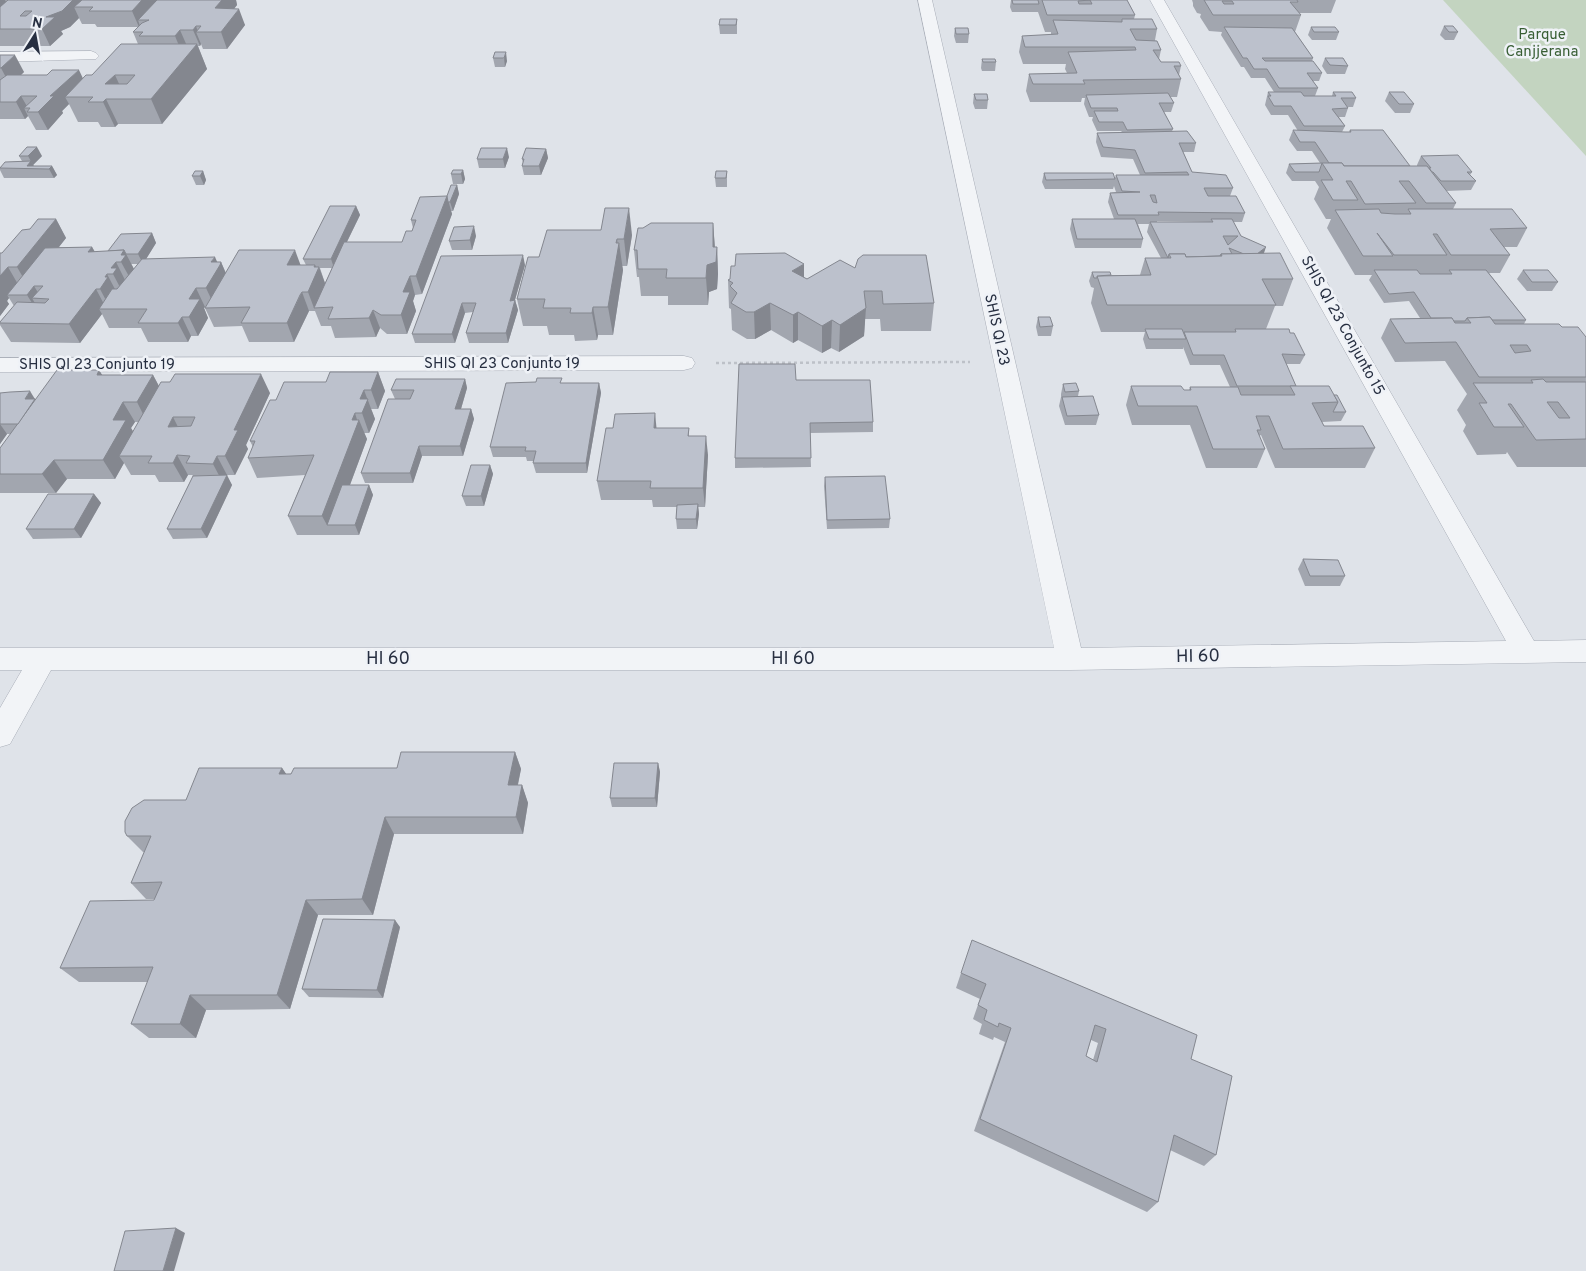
<svg xmlns="http://www.w3.org/2000/svg" width="1586" height="1271" font-family="Overpass,sans-serif">
  <style>
    .green { fill: #c3d4c0 }
    .lines { fill: none; stroke-linecap: round; stroke-linejoin: round }
    .minor-casing { stroke: #a8adb7; stroke-width: 1 }
    .path { stroke: #bdc1c8; stroke-width: 2.5; stroke-dasharray: 3 3; stroke-linecap: butt }
    .minor { fill: #f2f4f7; fill-rule: evenodd }
    .wall { fill: #a2a6af; fill-rule: evenodd }
    .shaded-wall { fill: #84878f }
    .building { fill: #bcc1cc; stroke: #84878f; fill-rule: evenodd }
    .labels { text-anchor: middle; dominant-baseline: central; stroke-width: 5; stroke-linejoin: round; paint-order: stroke }
    .far-park-label { font-size: 15px; fill: #385e34; stroke: #eff2f7 }
    .far-street-label { font-size: 15px; fill: #272f41; stroke: #eff2f7 }
    .street-label { font-size: 18px; fill: #272f41; stroke: #eff2f7 }
  </style>
  <rect width="100%" height="100%" fill="#dfe3e9"/>
  <!-- green -->
  <polygon class="green" points="1443,0 1586,0 1586,156"/>
  <g class="lines">
    <defs>
      <g id="minor">
        <polygon points="918,0 932,0 1081,648 1506,641 1150,0 1164,0 1534,641 1586,640 1586,662 1070,670 51,670 10,744 0,747 0,708 22,670 0,670 0,648 1054,648"/>
        <polygon points="91,51 96,53 99,56 96,59 0,62 0,52"/>
        <polygon points="684,356 692,358 695,363 692,368 684,370 0,372 0,358"/>
      </g>
    </defs>
    <!-- minor casing -->
    <use href="#minor" class="minor-casing"/>
    <!-- path -->
    <polyline class="path" points="716,363 970,362"/>
    <!-- minor -->
    <use href="#minor" class="minor"/>
  </g>
  <!-- wall -->
  <g class="wall">
    <polygon points="0,0 236,0 237,5 234,9 245,25 227,49 203,49 201,44 200,46 198,46 207,69 162,124 118,124 115,127 101,127 98,122 78,122 69,104 62,111 63,113 48,130 36,130 28,116 25,119 0,119 0,55 24,72 21,75 83,78 92,75 138,44 133,32 138,27 97,27 95,24 82,24 79,18 70,27 61,31 63,34 50,46 0,46"/>
    <path d="M1011 0H1127L1135 15 1134 19 1157 29 1155 40 1161 50 1159 59 1161 62 1181 66 1179 75 1181 79 1177 97H1170L1174 103 1171 112H1164L1173 129 1172 131 1196 143 1194 152H1183L1192 172 1233 188 1230 196 1245 213 1242 222H1233L1241 236 1293 279 1283 306H1275L1266 329 1290 333 1305 355 1300 364H1286L1296 386 1334 395 1346 412 1341 421 1322 422 1324 426 1375 448 1365 468H1275L1261 435 1259 436 1265 449 1257 468H1206L1190 425H1132L1126 405 1131 386 1184 390H1189L1190 387H1230L1220 365H1190L1183 347V349H1146L1143 339 1145 332H1101L1091 303 1094 288 1091 287 1089 281 1092 272 1111 275H1140L1145 258H1161L1147 232 1149 224H1138L1143 239 1141 248H1075L1070 229 1072 219H1114L1108 202 1110 193 1116 192 1114 186 1113 189H1045L1042 182 1044 173 1115 178 1116 175H1140L1133 159 1101 157 1096 142 1097 133 1122 132 1121 131H1097L1092 120 1093 117H1089L1084 104 1085 98H1082L1081 102H1030L1026 91 1029 74 1067 73 1065 69 1066 64H1023L1019 52 1022 36 1051 35V32H1045L1038 12H1012L1010 7ZM1157 221 1210 222H1157Z"/>
    <polygon points="1192,0 1336,0 1331,13 1299,13 1301,15 1295,32 1313,58 1312,61 1322,73 1319,81 1313,81 1318,88 1315,96 1332,96 1333,92 1356,98 1353,107 1347,107 1348,108 1345,117 1339,117 1345,126 1342,132 1349,132 1350,130 1410,166 1417,166 1417,165 1421,156 1472,172 1470,175 1476,181 1471,190 1446,191 1456,203 1453,209 1527,228 1517,247 1504,247 1510,255 1500,273 1489,273 1526,320 1524,324 1562,327 1586,337 1586,467 1517,467 1507,452 1506,454 1477,455 1463,431 1466,425 1457,410 1467,394 1445,361 1395,362 1381,338 1390,319 1420,318 1409,301 1384,303 1369,280 1372,275 1355,275 1327,228 1331,219 1326,219 1314,199 1319,187 1315,181 1292,181 1286,173 1289,164 1320,163 1312,151 1297,151 1289,140 1293,130 1298,131 1288,115 1271,115 1265,105 1268,92 1274,92 1265,78 1251,78 1244,67 1241,67 1221,35 1222,32 1209,31 1200,17 1201,14 1197,13 1193,6 1193,3"/>
    <polygon points="737,19 737,34 720,34 719,25"/>
    <polygon points="1444,26 1458,32 1454,40 1445,40 1440,35"/>
    <polygon points="1311,27 1339,32 1336,40 1312,40 1308,35"/>
    <polygon points="955,28 969,34 968,43 956,43 954,36"/>
    <polygon points="495,52 507,61 505,67 495,67 493,58"/>
    <polygon points="1325,58 1348,66 1345,74 1327,74 1322,66"/>
    <polygon points="982,59 996,62 995,71 982,71 981,68"/>
    <polygon points="1389,92 1414,104 1410,113 1395,113 1385,101"/>
    <polygon points="974,94 988,100 987,109 975,109 973,103"/>
    <polygon points="546,149 548,158 541,175 524,175 522,166 523,163 522,159"/>
    <polygon points="19,156 42,156 33,165 33,166 52,166 57,175 54,178 4,178 0,170 0,167 22,161"/>
    <polygon points="509,157 505,168 479,168 477,159"/>
    <polygon points="463,170 465,179 463,184 453,184 451,174"/>
    <polygon points="203,171 206,180 204,185 196,185 192,176"/>
    <polygon points="727,171 727,187 716,187 715,178"/>
    <path d="M457 185 459 194 453 211H451L452 214 422 294 415 295 413 301 416 311 407 334H387L380 328 376 337 335 338 331 326H321L315 311H309L294 342H249L242 326 214 327 205 308 206 307H205L204 308 208 318 198 336H191L188 342H148L141 328H109L102 314 80 343 11 342 0 325V322L14 306 9 298 7 301 9 304 0 316 2 253 30 229 56 219 66 238 59 247H92L95 252 108 251 152 233 156 243 146 259 221 262 226 273 306 265 303 259 356 206 360 215 347 242H402L412 231 413 228 411 220 447 196ZM131 264H138L134 269ZM320 268H332L325 283Z"/>
    <polygon points="713,223 715,247 717,247 718,274 717,289 709,292 708,305 668,305 668,296 641,296 639,277 637,277 634,250 643,228"/>
    <polygon points="632,235 627,266 622,266 623,270 613,335 598,335 597,340 575,341 574,335 549,335 547,326 523,326 517,299 539,257"/>
    <polygon points="476,236 472,250 452,250 449,241"/>
    <polygon points="525,265 515,300 518,310 508,343 469,343 466,333 473,312 465,313 455,343 415,343 412,334"/>
    <polygon points="855,268 934,303 931,331 881,331 880,319 865,319 864,336 839,352 831,348 822,353 798,340 793,343 771,330 755,339 747,339 732,330 731,309 729,308 728,280 804,278 807,279"/>
    <polygon points="1523,270 1558,282 1552,291 1527,291 1517,279"/>
    <polygon points="1038,317 1053,326 1051,336 1038,336 1036,327"/>
    <path d="M99 370 102 375H153L159 386 270 393 246 445 248 449 235 475H226L232 485 207 538 173 539 167 529 193 476 192 475H188L184 482H159L155 475H131L124 463 115 479H67L56 493H0V448L11 434H7L0 444V393L36 399ZM135 422H139L133 432 131 428Z"/>
    <polygon points="378,372 385,391 378,409 371,409 375,419 369,433 364,433 367,439 350,485 369,485 373,495 359,535 297,535 288,516 305,475 257,478 248,458 253,447 250,441 276,400 326,382"/>
    <polygon points="465,379 467,388 461,409 471,409 474,419 463,456 422,456 413,483 365,483 361,473 395,399 391,390"/>
    <polygon points="796,380 873,422 873,432 810,433 811,467 735,468 735,458"/>
    <polygon points="563,383 599,383 601,393 587,473 536,473 533,463 534,461 527,461 526,457 493,457 490,447"/>
    <polygon points="1063,384 1079,391 1078,396 1099,415 1096,425 1065,425 1059,406 1061,397 1061,394"/>
    <polygon points="657,428 689,428 689,436 708,455 705,507 698,507 699,514 697,529 677,529 676,519 677,507 653,507 652,500 601,500 597,481"/>
    <polygon points="490,465 493,474 484,506 466,506 462,496"/>
    <polygon points="825,477 890,519 889,528 827,529 824,486"/>
    <polygon points="94,494 101,503 81,538 33,539 26,529"/>
    <polygon points="1303,559 1345,576 1340,586 1305,586 1298,569"/>
    <polygon points="515,752 521,769 518,785 522,785 528,803 523,834 394,834 373,915 318,915 290,1009 206,1010 196,1038 149,1038 131,1024 148,982 79,982 60,968 154,900 155,899 146,899 131,883 144,852 143,852 127,836 186,800 282,768 286,774 397,768"/>
    <polygon points="658,763 660,772 657,807 612,807 610,798"/>
    <polygon points="400,927 383,998 309,997 302,989"/>
    <path d="M961 973 1191 1059 1216 1155 1204 1166 1170 1150 1158 1202 1147 1212 974 1131 1005 1042 994 1037 993 1040 979 1034 982 1024 973 1019 980 999 956 988ZM1091 1040 1098 1043 1093 1060 1086 1056Z"/>
  </g>
  <!-- shaded-wall -->
  <g class="shaded-wall">
    <polygon points="0,0 5,0 11,12 0,25"/>
    <polygon points="73,0 97,0 74,7 79,18 70,27 61,31 63,34 50,46 42,29 46,17"/>
    <polygon points="142,0 160,0 138,20 140,26 139,27 132,11"/>
    <polygon points="222,0 236,0 237,5 221,25 215,8"/>
    <polygon points="239,9 245,25 227,49 221,32"/>
    <polygon points="196,26 198,32 196,32 201,44 200,46 193,30"/>
    <polygon points="180,30 187,46 182,53 175,36"/>
    <polygon points="197,44 207,69 162,124 151,99"/>
    <polygon points="506,52 507,61 505,67 504,58"/>
    <polygon points="15,55 24,72 10,85 1,68"/>
    <polygon points="79,70 87,87 65,97 69,104 62,111 63,113 48,130 38,112 50,96"/>
    <polygon points="115,75 126,99 105,84"/>
    <polygon points="21,96 28,108 24,108 28,116 25,119 16,102"/>
    <polygon points="106,99 118,124 115,127 103,102"/>
    <polygon points="37,147 42,156 33,165 28,156"/>
    <polygon points="507,148 509,157 505,168 503,159"/>
    <polygon points="546,149 548,158 541,175 539,166"/>
    <polygon points="31,161 35,168 27,166"/>
    <polygon points="52,166 57,175 54,178 49,169"/>
    <polygon points="463,170 465,179 463,184 461,174"/>
    <polygon points="203,171 206,180 204,185 200,176"/>
    <polygon points="457,185 459,194 453,211 450,202"/>
    <polygon points="447,196 452,214 422,294 416,276"/>
    <polygon points="356,206 360,215 334,268 331,259"/>
    <polygon points="629,208 632,235 627,266 624,239"/>
    <polygon points="56,219 66,238 28,286 17,267"/>
    <polygon points="713,223 715,250 717,247 718,274 717,289 709,292 708,305 706,278 707,265 713,247"/>
    <polygon points="474,226 476,236 472,250 470,240"/>
    <polygon points="152,233 156,243 143,264 138,254"/>
    <polygon points="617,239 618,247 619,243 623,270 613,335 608,307"/>
    <polygon points="92,247 102,265 88,252"/>
    <polygon points="1266,247 1263,256 1253,257"/>
    <polygon points="124,250 134,269 131,280 121,262 121,255"/>
    <polygon points="295,250 302,269 287,265"/>
    <polygon points="523,255 525,265 512,310 510,301"/>
    <polygon points="215,257 219,266 221,262 229,281 215,307 206,288 211,262"/>
    <polygon points="116,262 125,280 123,293 113,274 111,268"/>
    <polygon points="804,264 804,291 792,271"/>
    <polygon points="315,265 318,271 319,267 326,286 314,308 308,292"/>
    <polygon points="8,267 19,286 7,295 9,298 7,301 9,304 0,316 0,276"/>
    <polygon points="107,274 117,293 110,308 100,289"/>
    <polygon points="410,276 415,295 413,301 416,311 407,334 401,315 403,292"/>
    <polygon points="34,286 42,299 32,298 40,312 39,314 27,295"/>
    <polygon points="196,288 205,307 204,308 208,318 198,336 189,317 189,299"/>
    <polygon points="96,289 106,308 99,309 102,314 80,343 69,324"/>
    <polygon points="302,292 309,311 294,342 287,323"/>
    <polygon points="515,300 518,310 508,343 506,333"/>
    <polygon points="462,303 465,313 455,343 452,334"/>
    <polygon points="770,303 771,330 755,339 754,312"/>
    <polygon points="593,307 598,335 597,340 592,313"/>
    <polygon points="866,308 864,336 839,352 840,325"/>
    <polygon points="373,310 380,328 376,337 369,318"/>
    <polygon points="798,312 798,340 793,343 793,315"/>
    <polygon points="182,317 191,336 188,342 178,323"/>
    <polygon points="832,320 831,348 822,353 822,326"/>
    <polygon points="99,370 111,389 97,375"/>
    <polygon points="378,372 385,391 378,409 371,390"/>
    <polygon points="261,374 270,393 246,445 248,449 235,475 225,456 234,430"/>
    <polygon points="153,375 163,394 147,422 137,402"/>
    <polygon points="465,379 467,388 458,419 455,409"/>
    <polygon points="599,383 601,393 587,473 586,463"/>
    <polygon points="364,390 375,419 369,433 362,413 360,399"/>
    <polygon points="30,391 41,409 24,434 25,399"/>
    <polygon points="123,402 135,422 131,428 138,439 119,456 124,463 115,479 103,460 113,420"/>
    <polygon points="471,409 474,419 463,456 460,446"/>
    <polygon points="355,413 358,423 359,420 367,439 335,525 327,525 322,516 352,420"/>
    <polygon points="655,413 657,433 654,428"/>
    <polygon points="173,417 183,437 168,427"/>
    <polygon points="0,424 7,434 0,444"/>
    <polygon points="706,436 708,455 705,507 703,488"/>
    <polygon points="419,446 422,456 413,483 410,473"/>
    <polygon points="177,455 188,475 184,482 173,463"/>
    <polygon points="217,456 227,475 223,483 213,464"/>
    <polygon points="54,460 67,479 56,493 42,474"/>
    <polygon points="490,465 493,474 484,506 481,496"/>
    <polygon points="227,475 232,485 207,538 201,529"/>
    <polygon points="369,485 373,495 359,535 355,525"/>
    <polygon points="94,494 101,503 81,538 74,529"/>
    <polygon points="698,504 699,514 697,529 696,519"/>
    <polygon points="515,752 521,769 514,802 508,785"/>
    <polygon points="658,763 660,772 657,807 655,798"/>
    <polygon points="282,768 294,785 279,774"/>
    <polygon points="522,785 528,803 523,834 516,817"/>
    <polygon points="385,817 394,834 373,915 362,899"/>
    <polygon points="306,900 318,915 290,1009 277,995"/>
    <polygon points="395,920 400,927 383,998 377,990"/>
    <polygon points="190,995 206,1010 196,1038 180,1024"/>
    <polygon points="176,1228 185,1233 174,1271 163,1271"/>
  </g>
  <!-- building -->
  <g class="building">
    <path d="M8 0H73L62 11 46 17H55L42 29H0V7ZM25 11H32L26 16H20Z"/>
    <polygon points="82,0 142,0 132,11 89,11 93,7 74,7"/>
    <polygon points="157,0 222,0 215,8 239,9 221,32 196,32 201,26 196,26 193,30 180,30 175,36 139,36 143,32 133,32 142,23 149,20 138,20"/>
    <polygon points="1012,0 1038,0 1039,4 1013,4"/>
    <path d="M1042 0H1127L1135 15H1047ZM1090 0 1092 4H1079L1078 1Z"/>
    <path d="M1204 0H1297L1298 2H1290L1301 15H1213ZM1222 1H1232L1234 4H1224Z"/>
    <polygon points="720,19 737,19 736,25 719,25"/>
    <polygon points="1122,19 1152,19 1157,29 1130,29 1136,40 1157,41 1161,50 1153,50 1161,62 1179,62 1181,66 1174,66 1181,79 1083,80 1085,84 1033,84 1029,74 1077,73 1068,52 1136,50 1135,47 1025,47 1022,36 1058,34 1053,20 1122,22"/>
    <polygon points="1444,26 1453,26 1458,32 1449,32"/>
    <polygon points="1224,27 1292,28 1313,58 1262,58 1265,61 1313,61 1322,73 1307,73 1318,88 1279,88 1267,69 1254,69 1247,58 1243,58"/>
    <polygon points="1311,27 1335,27 1339,32 1314,32"/>
    <polygon points="955,28 968,28 969,34 956,34"/>
    <path d="M121 44H197L151 99H106L103 102H88L93 97H65L86 75H92ZM115 75H135L127 84H105Z"/>
    <polygon points="495,52 506,52 504,58 493,58"/>
    <polygon points="0,55 15,55 1,68 0,68"/>
    <polygon points="1325,58 1343,58 1348,66 1330,65"/>
    <polygon points="982,59 995,59 996,62 983,62"/>
    <polygon points="52,70 79,70 50,96 54,96 38,112 27,112 30,108 24,108 37,96 21,96 16,102 0,102 0,80 7,75 47,75"/>
    <polygon points="1268,92 1301,92 1304,96 1336,96 1333,92 1352,92 1356,98 1341,98 1348,108 1332,109 1345,126 1304,126 1291,106 1274,106 1268,96 1271,96"/>
    <polygon points="1389,92 1404,92 1414,104 1399,104"/>
    <polygon points="1168,93 1174,103 1159,103 1173,129 1127,130 1123,122 1099,122 1094,111 1118,111 1117,108 1091,108 1086,95"/>
    <polygon points="974,94 987,94 988,100 976,100"/>
    <polygon points="1293,130 1345,132 1351,132 1350,130 1383,130 1410,166 1344,166 1342,163 1329,163 1315,142 1300,142"/>
    <path d="M1187 131 1196 143H1179L1192 172 1226 175 1233 188H1204L1208 196H1236L1245 213 1158 212 1159 215H1118L1110 193 1140 192 1122 191 1116 175H1189L1187 172 1145 173 1135 150 1103 147 1097 133ZM1150 195H1155L1157 203 1153 202Z"/>
    <polygon points="27,147 37,147 28,156 19,156"/>
    <polygon points="481,148 507,148 503,159 477,159"/>
    <polygon points="526,148 546,149 539,166 522,166 524,159 522,159"/>
    <polygon points="1458,155 1472,172 1467,172 1476,181 1441,181 1433,172 1432,172 1429,168 1431,168 1421,156"/>
    <polygon points="31,161 27,166 52,166 49,169 0,168 5,162"/>
    <polygon points="1322,163 1342,163 1344,166 1427,166 1456,203 1426,203 1409,181 1399,181 1416,203 1365,204 1351,181 1346,181 1358,200 1333,200 1321,180 1333,180"/>
    <polygon points="1322,163 1319,172 1295,172 1289,164"/>
    <polygon points="453,170 463,170 461,174 451,174"/>
    <polygon points="195,171 203,171 200,176 192,176"/>
    <polygon points="716,171 727,171 726,178 715,178"/>
    <polygon points="1044,173 1113,173 1115,179 1046,180"/>
    <polygon points="451,185 457,185 450,202 448,202 447,196"/>
    <polygon points="447,196 416,276 410,276 403,292 410,292 401,315 381,315 373,310 369,318 328,319 333,307 314,308 344,242 402,242 406,231 412,231 416,220 411,220 420,197"/>
    <polygon points="330,206 356,206 331,259 303,259"/>
    <polygon points="605,208 629,208 624,239 617,239 616,243 619,243 608,307 593,307 592,313 570,313 571,308 543,308 545,299 517,299 528,257 539,257 547,230 601,230"/>
    <polygon points="1379,209 1381,213 1395,214 1411,214 1408,209 1512,209 1527,228 1490,229 1510,255 1451,255 1437,234 1433,234 1447,255 1394,255 1377,233 1393,256 1363,256 1335,210"/>
    <polygon points="38,219 56,219 17,267 8,267 0,276 0,253 2,253 22,230 30,229"/>
    <polygon points="1072,219 1135,219 1143,239 1077,239"/>
    <path d="M1211 219H1232L1241 236 1266 247 1257 254H1244L1229 248 1232 254H1221L1220 256 1186 257 1185 254H1169L1168 258 1150 222H1213ZM1223 236H1238L1228 245Z"/>
    <polygon points="651,223 713,223 713,247 717,247 716,262 707,265 706,278 666,278 667,269 638,269 637,250 634,250 638,228 643,228"/>
    <polygon points="474,226 470,240 449,241 454,227"/>
    <polygon points="152,233 138,254 126,254 124,250 108,251 121,234"/>
    <polygon points="92,247 88,252 124,250 121,255 126,255 121,262 116,262 111,268 117,268 113,274 107,274 105,277 108,277 100,289 96,289 69,324 0,323 0,322 17,302 45,303 49,299 32,298 43,286 34,286 27,295 7,295 45,248"/>
    <polygon points="239,250 295,250 287,265 315,265 314,267 319,267 308,292 302,292 300,295 287,323 241,323 250,307 205,308"/>
    <polygon points="785,253 804,264 792,271 807,279 840,260 855,268 858,259 863,255 926,255 934,303 883,304 882,291 864,291 866,308 840,325 832,320 822,326 798,312 793,315 770,303 754,312 746,312 731,303 737,293 730,286 733,283 728,280 730,279 731,266 735,266 736,254"/>
    <polygon points="1280,253 1293,279 1262,279 1276,305 1107,305 1097,276 1151,275 1145,258 1171,258 1169,254 1185,254 1186,257 1222,256 1221,254"/>
    <polygon points="523,255 510,301 515,300 506,333 466,333 476,303 462,303 452,334 412,334 441,256"/>
    <polygon points="215,257 211,262 221,262 220,265 206,288 196,288 189,299 200,299 189,317 182,317 178,323 138,323 147,309 99,309 112,289 117,289 142,259"/>
    <polygon points="1374,270 1417,270 1420,274 1452,274 1449,270 1486,270 1526,320 1492,320 1490,317 1467,318 1465,321 1453,321 1452,318 1431,318 1414,292 1389,294"/>
    <polygon points="1523,270 1548,270 1558,282 1532,282"/>
    <polygon points="1092,272 1110,272 1111,275 1097,276 1097,278 1094,278"/>
    <polygon points="1038,317 1050,317 1053,326 1040,327"/>
    <path d="M1490 317 1495 324H1559L1562 327H1578L1586 337V377H1479L1456 342 1405 343 1390 319 1452 318 1455 323H1471L1467 318ZM1510 345H1527L1531 351 1515 353Z"/>
    <polygon points="1145,329 1182,329 1186,339 1149,339"/>
    <polygon points="1235,329 1289,329 1290,333 1294,333 1305,355 1282,354 1296,386 1237,386 1224,355 1193,355 1184,332 1236,332"/>
    <polygon points="739,364 795,364 796,380 870,380 873,422 810,423 811,458 735,458"/>
    <polygon points="57,370 99,370 97,375 153,375 137,402 123,402 113,420 126,420 103,460 54,460 42,474 0,474 0,448"/>
    <polygon points="330,372 378,372 371,390 364,390 360,399 368,399 362,413 355,413 352,420 359,420 322,516 288,516 314,455 248,458 255,441 250,441 270,400 276,400 284,382 326,382"/>
    <path d="M175 374H261L234 430H238L225 456H217L213 464 186 463 190 456 177 455 173 463H148L152 456H119L161 382H170ZM173 417H195L191 426 168 427Z"/>
    <polygon points="537,378 562,378 560,383 599,383 586,463 533,463 536,451 525,451 526,447 490,447 506,383 536,382"/>
    <polygon points="396,379 465,379 455,409 471,409 460,446 419,446 410,473 361,473 388,399 410,399 414,390 391,390"/>
    <path d="M1543 379 1546 382H1586V439L1536 440 1511 404H1508L1524 427H1494L1479 403H1487L1473 383H1533L1531 380ZM1547 402H1558L1570 418H1559Z"/>
    <polygon points="1076,383 1079,391 1065,392 1063,384"/>
    <polygon points="1131,386 1181,386 1184,390 1191,390 1190,387 1238,387 1241,395 1295,395 1290,386 1329,386 1338,402 1312,403 1324,426 1363,426 1375,448 1283,449 1269,416 1256,416 1261,430 1257,430 1265,449 1213,449 1197,406 1138,406"/>
    <polygon points="30,391 25,399 35,399 18,424 0,424 0,393 10,392"/>
    <polygon points="1334,395 1337,395 1346,412 1333,412 1338,402"/>
    <polygon points="1093,396 1099,415 1067,416 1062,397"/>
    <polygon points="655,413 654,428 689,428 688,436 706,436 703,488 650,488 651,481 597,481 606,428 613,428 615,414"/>
    <polygon points="471,465 490,465 481,496 462,496"/>
    <polygon points="227,475 201,529 167,529 193,476"/>
    <polygon points="885,476 890,519 827,520 825,477"/>
    <polygon points="342,485 369,485 355,525 327,525"/>
    <polygon points="48,494 94,494 74,529 26,529"/>
    <polygon points="698,504 696,519 676,519 677,505"/>
    <polygon points="1303,559 1338,560 1345,576 1310,576"/>
    <polygon points="401,752 515,752 508,785 522,785 516,817 385,817 362,899 306,900 277,995 190,995 180,1024 131,1024 153,967 60,968 90,901 154,900 162,882 131,883 151,836 127,836 125,832 125,821 132,808 144,800 186,800 199,768 282,768 279,774 291,774 294,768 397,768"/>
    <polygon points="614,763 658,763 655,798 610,798"/>
    <polygon points="323,919 395,920 377,990 302,989"/>
    <path d="M972 940 1197 1035 1191 1059 1232 1076 1216 1155 1174 1135 1158 1202 980 1119 1011 1028 999 1023 998 1027 984 1020 987 1010 978 1005 986 984 961 973ZM1095 1025 1106 1029 1097 1062 1086 1056Z"/>
    <polygon points="176,1228 163,1271 114,1271 125,1231"/>
  </g>
  <g class="labels">
    <!-- far-park labels -->
    <g class="far-park-label">
      <text x="1542" y="35">Parque<tspan x="1542" dy="17">Canjjerana</tspan></text>
    </g>
    <!-- far-street labels -->
    <g class="far-street-label">
      <text transform="translate(1342 326) rotate(61)">SHIS QI 23 Conjunto 15</text>
      <text transform="translate(996 330) rotate(78)">SHIS QI 23</text>
      <text x="502" y="364">SHIS QI 23 Conjunto 19</text>
      <text x="97" y="365">SHIS QI 23 Conjunto 19</text>
    </g>
    <!-- street labels -->
    <g class="street-label">
      <text transform="translate(1198 657) rotate(-1)">HI 60</text>
      <text x="388" y="659">HI 60</text>
      <text x="793" y="659">HI 60</text>
    </g>
  </g>
  <!-- north arrow -->
  <g transform="translate(35 35) rotate(11)" stroke="#eff2f7" stroke-width="4" paint-order="stroke">
  <path d="M0-4L9 19L0 12L-9 19Z" fill="#272f41"/>
  <text y="-8" font-size="14" font-weight="bold" text-anchor="middle" fill="#272f41">N</text>
  </g>
</svg>
